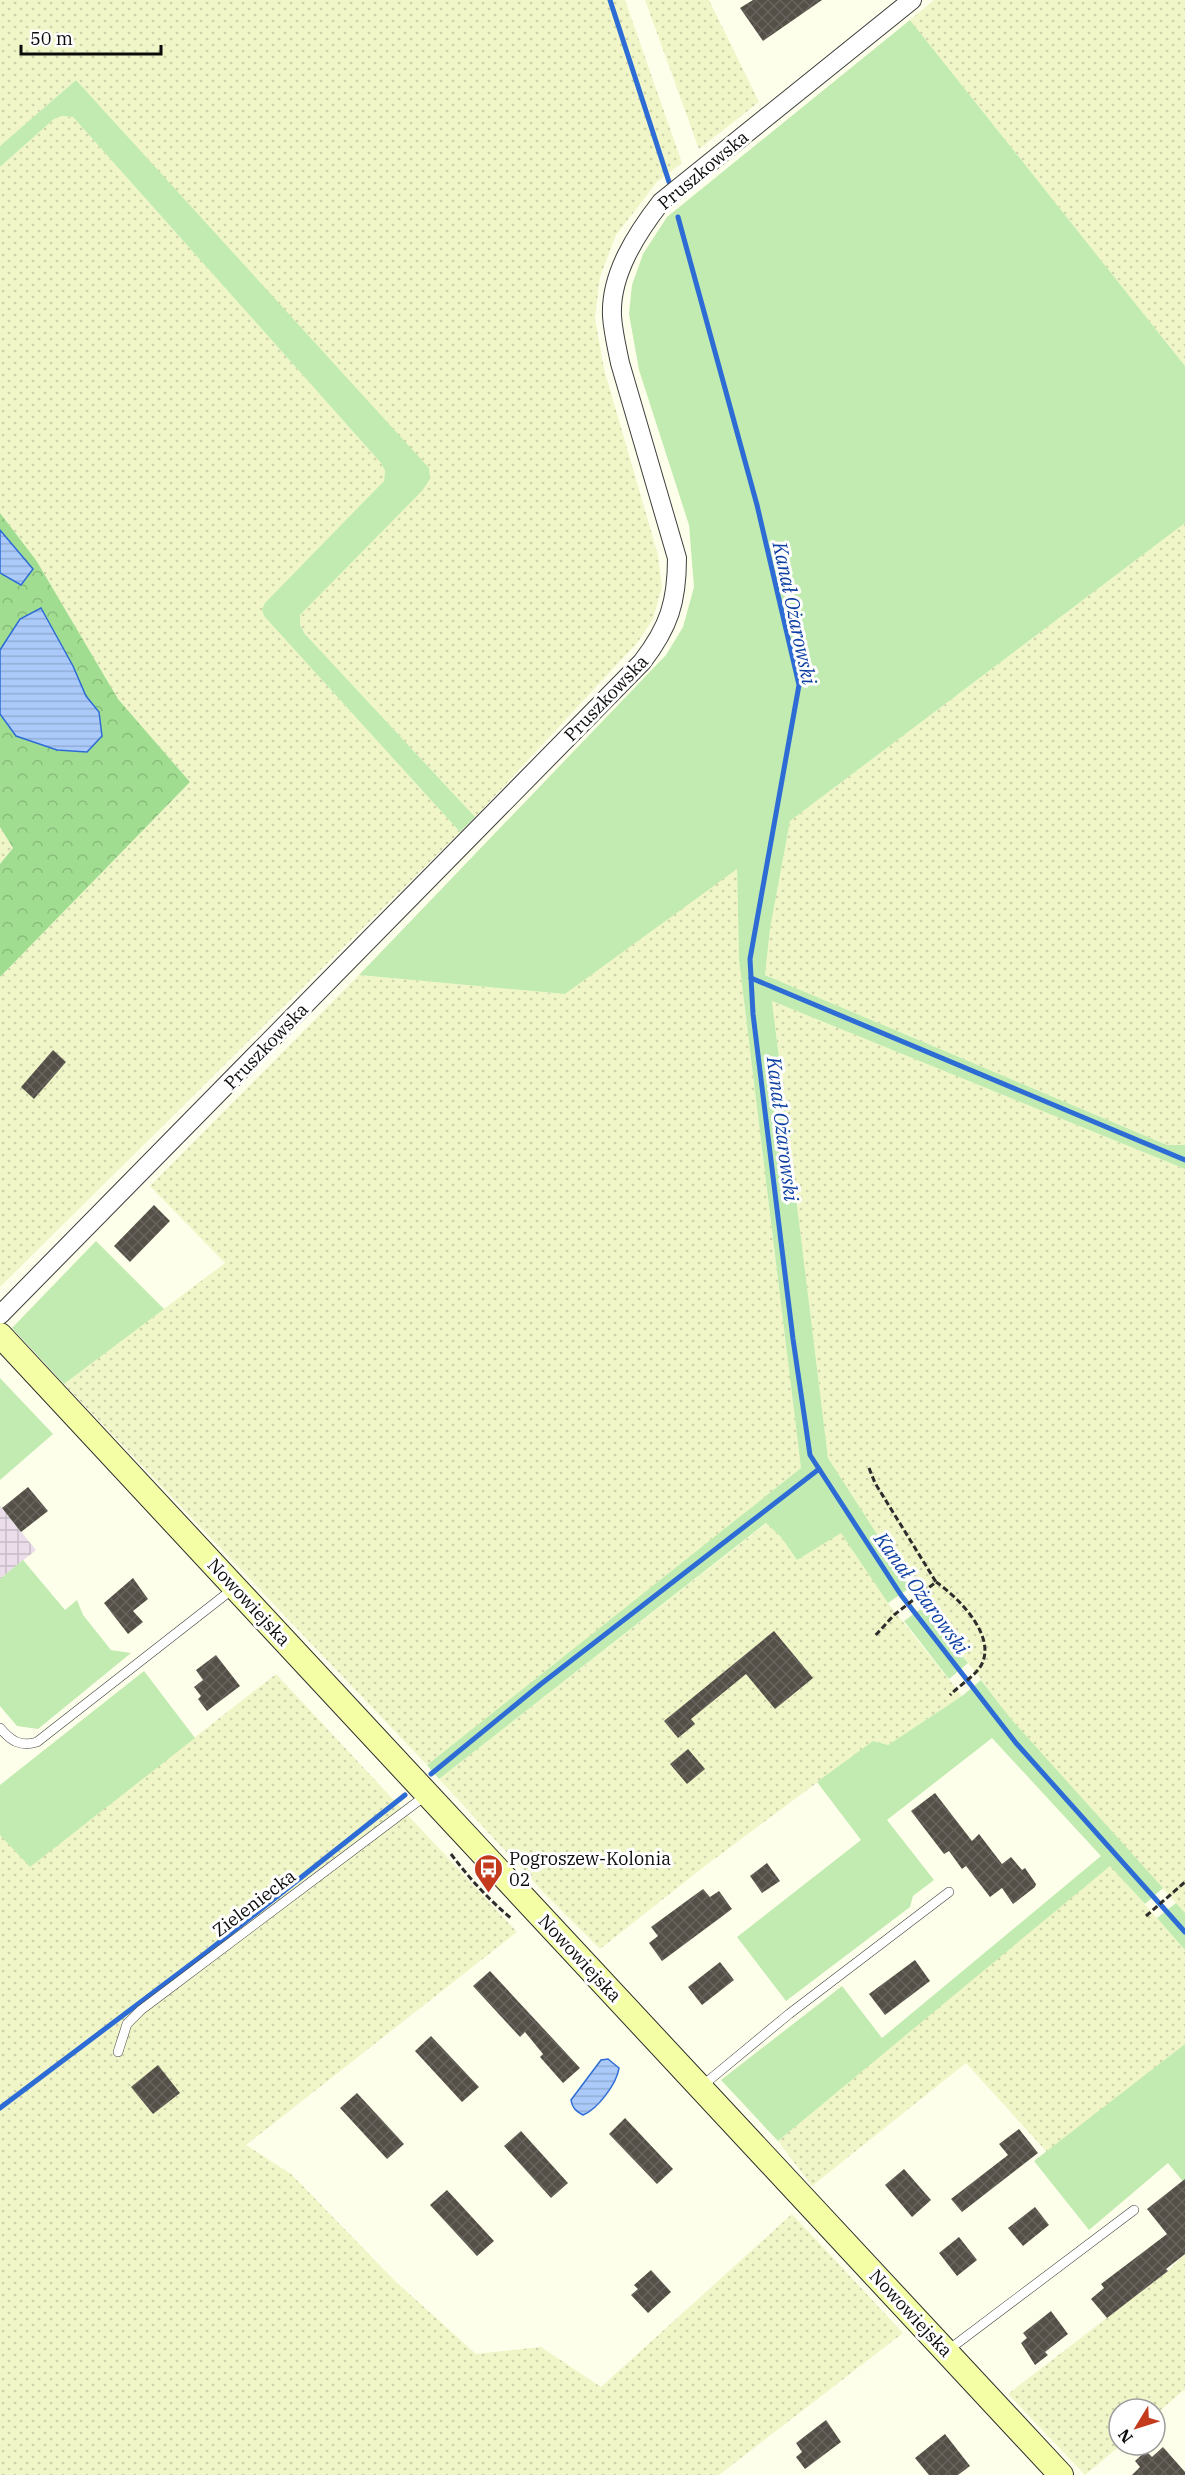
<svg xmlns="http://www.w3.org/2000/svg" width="1185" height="2475" font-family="'IBM Plex Serif',serif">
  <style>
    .industrial { fill: url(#industrial-grid) }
    .farmland { fill: url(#farmland-dots) }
    .grass { fill: #c2ebb1 }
    .forest { fill: url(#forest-crowns) }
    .water { fill: url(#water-rules); stroke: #2d6cd5; stroke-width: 1.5 }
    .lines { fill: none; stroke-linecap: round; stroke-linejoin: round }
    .stream { stroke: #2d6cd5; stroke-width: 5 }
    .building { fill: url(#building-cross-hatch) }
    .lane-casing { stroke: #3e3e3e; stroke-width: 10 }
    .street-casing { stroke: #3e3e3e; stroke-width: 20 }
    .secondary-casing { stroke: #2d2d2d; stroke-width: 26 }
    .path { stroke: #2d2d2d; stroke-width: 3; stroke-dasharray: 6 3; stroke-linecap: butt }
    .lane { stroke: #fff; stroke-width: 9 }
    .street { stroke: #fff; stroke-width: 18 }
    .secondary { stroke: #f4ffa5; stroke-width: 24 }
    .labels { text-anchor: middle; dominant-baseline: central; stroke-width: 6; stroke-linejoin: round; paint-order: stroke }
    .street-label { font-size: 18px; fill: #0b0b0b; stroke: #fff }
    .poi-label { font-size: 18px; fill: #0b0b0b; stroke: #fff; text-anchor: start }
    .water-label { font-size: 20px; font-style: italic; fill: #0e40a3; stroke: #fff }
  </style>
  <defs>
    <pattern id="industrial-grid" width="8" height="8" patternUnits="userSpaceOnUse" patternTransform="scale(1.5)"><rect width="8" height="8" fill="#ebdeea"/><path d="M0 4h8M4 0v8" fill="none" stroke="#c8bdc7"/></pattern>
    <pattern id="farmland-dots" width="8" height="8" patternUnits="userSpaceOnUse" patternTransform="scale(1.5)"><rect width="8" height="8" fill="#f0f6c8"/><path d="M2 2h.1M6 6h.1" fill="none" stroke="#ccd2aa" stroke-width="1.8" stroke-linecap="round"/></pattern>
    <pattern id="forest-crowns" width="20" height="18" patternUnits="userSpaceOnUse" patternTransform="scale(1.5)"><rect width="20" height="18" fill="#a1dd90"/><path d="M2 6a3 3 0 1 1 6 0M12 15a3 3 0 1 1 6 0" fill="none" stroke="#89bc7b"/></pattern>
    <pattern id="water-rules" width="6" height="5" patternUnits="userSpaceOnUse" patternTransform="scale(1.5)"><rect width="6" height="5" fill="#abcafa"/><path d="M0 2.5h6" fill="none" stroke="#92acd5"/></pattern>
    <pattern id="building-cross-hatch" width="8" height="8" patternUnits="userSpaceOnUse" patternTransform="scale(1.5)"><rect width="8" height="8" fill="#544f47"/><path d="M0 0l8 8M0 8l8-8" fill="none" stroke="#68645d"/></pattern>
  </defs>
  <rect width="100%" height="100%" fill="#feffea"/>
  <!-- industrial -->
  <polygon class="industrial" points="0,1506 36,1550 0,1579"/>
  <!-- farmland -->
  <g class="farmland">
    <polygon points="0,0 625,0 682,163 657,182 616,235 600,277 595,318 604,369 658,555 662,587 653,619 637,643 475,817 305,634 300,625 300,615 422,491 76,80 0,146"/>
    <polygon points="645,0 709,0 759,102 699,149"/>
    <polygon points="934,0 1185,0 1185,366 910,20"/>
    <polygon points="62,116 73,117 381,463 385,471 384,481 262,610 264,616 460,832 0,1287 0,977 190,782 118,699 36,560 0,513 0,167 54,119"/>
    <polygon points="1185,523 1185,1145 1167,1145 765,975 770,929 790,821"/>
    <polygon points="0,827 13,848 0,864"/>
    <polygon points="737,868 739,960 801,1468 427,1765 64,1384 225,1263 150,1186 359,975 565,994"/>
    <polygon points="772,1001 1185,1169 1185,1913 1011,1719 911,1587 828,1458"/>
    <polygon points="767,1523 781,1537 797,1560 841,1532 888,1603 962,1696 888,1745 873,1741 701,1869 600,1949 546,1895 439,1779"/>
    <polygon points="276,1674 517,1932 246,2145 291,2174 396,2282 476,2354 541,2347 601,2387 792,2214 903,2333 719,2475 0,2475 0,1835 30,1866"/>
    <polygon points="1110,1865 1185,1950 1185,2044 1047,2152 966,2063 812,2186 778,2141"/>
    <polygon points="1185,2254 1185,2389 1155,2415 1155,2409 1119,2409 1121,2445 1085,2475 1008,2394 1168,2271"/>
  </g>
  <!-- grass -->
  <g class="grass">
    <polygon points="910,20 1185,366 1185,523 790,821 770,929 765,975 1167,1145 1185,1145 1185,1169 772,1001 828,1458 911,1587 888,1603 841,1533 797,1560 781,1537 766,1523 439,1779 427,1765 801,1468 739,960 737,869 565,994 359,975 666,655 683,627 694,587 689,525 639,370 629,314 632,285 643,254 667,217"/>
    <polygon points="76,80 429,468 430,479 422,491 300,615 300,625 305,634 475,817 460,832 264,616 262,610 265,603 384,481 385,471 381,463 73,117 62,116 54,119 0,167 0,146"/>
    <polygon points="96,1241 164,1309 64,1384 12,1328"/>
    <polygon points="0,1378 53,1434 0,1480"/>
    <polygon points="23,1560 65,1610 77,1600 83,1615 111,1650 131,1653 38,1729 17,1726 0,1706 0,1579"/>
    <polygon points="925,1606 968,1663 949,1679 904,1621"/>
    <polygon points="144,1671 195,1738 30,1867 0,1835 0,1785"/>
    <polygon points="981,1680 1011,1719 1163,1888 1145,1904 1110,1866 778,2141 721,2080 842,1986 882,2038 1101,1856 992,1738 887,1820 934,1880 913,1896 910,1907 786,2001 737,1937 861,1840 817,1782 873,1741 888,1745 962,1696"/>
    <polygon points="1176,1903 1185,1913 1185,1950 1157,1918"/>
    <polygon points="1185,2044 1185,2184 1168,2163 1089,2230 1034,2161"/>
  </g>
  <!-- forest -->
  <polygon class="forest" points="0,513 36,560 118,699 190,782 0,977 0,864 13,848 0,827 0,714 16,736 57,750 99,712 86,696 73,666 41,608 0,650 0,573 21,585 33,569 0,530"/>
  <!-- water -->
  <g class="water">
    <polygon points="0,530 33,569 21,585 0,573"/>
    <polygon points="41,608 73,666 86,696 99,712 102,736 87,752 57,750 16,736 0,714 0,650 20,619"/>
    <path d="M608 2059 619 2068C617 2083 598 2109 583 2115 576 2111 572 2108 571 2100L601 2060Z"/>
  </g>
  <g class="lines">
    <!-- stream -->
    <g class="stream">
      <polyline points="610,0 669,182"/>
      <polyline points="678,217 757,505 799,685 750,959 753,1014 793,1339 810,1455 901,1595 1016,1743 1185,1932"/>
      <polyline points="751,978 1185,1160"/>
      <polyline points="431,1774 541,1684 819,1469"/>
      <polyline points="0,2108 207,1952 405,1795"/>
    </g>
  </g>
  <!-- building -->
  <g class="building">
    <polygon points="753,0 822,0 763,41 740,8"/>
    <polygon points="53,1050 66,1062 34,1099 21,1087"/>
    <polygon points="154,1205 170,1221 130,1262 114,1246"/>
    <polygon points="28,1487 48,1511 21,1532 2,1508"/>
    <polygon points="133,1578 148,1599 133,1611 143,1622 128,1634 104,1603"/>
    <polygon points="774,1631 813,1678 775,1709 746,1674 691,1719 695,1724 678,1738 664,1721"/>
    <polygon points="216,1655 240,1686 207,1711 198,1699 201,1696 194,1687 203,1680 196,1670"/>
    <polygon points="688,1749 705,1769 687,1784 670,1764"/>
    <polygon points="935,1793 972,1841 979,1834 1002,1864 1011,1857 1022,1870 1025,1868 1036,1884 1035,1887 1013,1904 1002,1888 990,1897 966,1866 962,1869 949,1851 944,1854 911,1811"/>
    <polygon points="767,1863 780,1881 762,1893 750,1876"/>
    <polygon points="703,1889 710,1897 719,1891 732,1909 662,1961 649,1943 658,1936 651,1927"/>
    <polygon points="915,1960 930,1981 885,2015 869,1994"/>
    <polygon points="720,1962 734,1980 702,2005 688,1987"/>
    <polygon points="490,1971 580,2068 563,2083 540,2057 543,2054 525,2032 520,2037 473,1986"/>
    <polygon points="431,2036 479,2087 462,2102 415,2051"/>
    <polygon points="158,2065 180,2093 153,2114 131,2087"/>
    <polygon points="357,2093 404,2144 387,2159 340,2108"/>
    <polygon points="625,2118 673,2169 657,2184 609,2134"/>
    <polygon points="1019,2129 1038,2153 962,2212 951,2199 1008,2155 999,2144"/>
    <polygon points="521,2131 568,2183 551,2198 504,2146"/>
    <polygon points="904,2169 931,2200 912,2217 885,2185"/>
    <polygon points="1185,2179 1185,2254 1166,2269 1168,2271 1107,2318 1091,2299 1104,2288 1101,2284 1167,2234 1147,2209"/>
    <polygon points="447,2190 494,2241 477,2256 430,2205"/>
    <polygon points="1035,2207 1049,2225 1023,2246 1008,2228"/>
    <polygon points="959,2237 977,2260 957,2276 939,2253"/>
    <polygon points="651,2270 671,2292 648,2313 631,2295 638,2289 634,2285"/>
    <polygon points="1051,2311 1068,2334 1045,2352 1048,2355 1035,2365 1021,2343 1027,2338 1023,2333"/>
    <polygon points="826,2420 841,2442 805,2469 796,2457 802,2452 796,2443"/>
    <polygon points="945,2434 970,2466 958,2475 929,2475 915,2458"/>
    <polygon points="1163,2447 1185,2472 1185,2475 1132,2475 1140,2467 1135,2461 1146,2451 1152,2457"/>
  </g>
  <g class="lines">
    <defs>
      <g id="lane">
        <path d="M0 1728C11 1741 20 1747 37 1742L234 1588"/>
        <polyline points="118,2052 127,2024 141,2010 425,1796"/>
        <polyline points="702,2086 789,2014 949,1892"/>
        <polyline points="947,2351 1134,2210"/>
      </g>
      <path id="street" d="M0 1315 642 662C669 627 677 602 677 558L620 363C617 348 613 332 612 316 610 274 637 233 661 202L912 0"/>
      <polyline id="secondary" points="0,1335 1061,2475"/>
    </defs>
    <!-- lane casing -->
    <use href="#lane" class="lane-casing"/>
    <!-- street casing -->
    <use href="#street" class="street-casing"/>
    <!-- secondary casing -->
    <use href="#secondary" class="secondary-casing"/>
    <!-- path -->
    <g class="path">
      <polyline points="869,1468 875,1483 936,1582 894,1615 874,1637"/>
      <path d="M936 1582C958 1597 1002 1640 978 1670 970 1679 958 1687 950 1695"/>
      <path d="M451 1854C469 1878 489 1900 512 1919"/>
      <polyline points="1146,1916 1185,1882"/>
    </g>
    <!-- lane -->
    <use href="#lane" class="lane"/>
    <!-- street -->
    <use href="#street" class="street"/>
    <!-- secondary -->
    <use href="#secondary" class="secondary"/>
  </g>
  <!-- icons -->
  <defs>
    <symbol id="bus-pin" viewBox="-11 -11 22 30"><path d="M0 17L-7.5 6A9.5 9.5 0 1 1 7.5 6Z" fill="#c33a1c" stroke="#fff"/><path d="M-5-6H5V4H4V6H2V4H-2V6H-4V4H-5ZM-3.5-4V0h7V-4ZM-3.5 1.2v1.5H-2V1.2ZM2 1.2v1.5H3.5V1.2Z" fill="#fff"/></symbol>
  </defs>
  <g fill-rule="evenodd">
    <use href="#bus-pin" x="472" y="1852" width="33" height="45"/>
  </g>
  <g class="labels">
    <!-- street labels -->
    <g class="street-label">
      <text transform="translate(703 170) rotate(-40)">Pruszkowska</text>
      <text transform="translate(606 698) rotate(-46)">Pruszkowska</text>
      <text transform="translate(266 1046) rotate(-46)">Pruszkowska</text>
      <text transform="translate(249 1602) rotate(47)">Nowowiejska</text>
      <text transform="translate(254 1903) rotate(-37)">Zieleniecka</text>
      <text transform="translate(580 1958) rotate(47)">Nowowiejska</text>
      <text transform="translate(911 2313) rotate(47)">Nowowiejska</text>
    </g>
    <!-- poi labels -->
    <g class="poi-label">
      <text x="509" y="1858">Pogroszew-Kolonia<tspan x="509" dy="21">02</tspan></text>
    </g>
    <!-- water labels -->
    <g class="water-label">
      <text transform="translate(795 613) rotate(78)">Kanał Ożarowski</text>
      <text transform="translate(783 1129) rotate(83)">Kanał Ożarowski</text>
      <text transform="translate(922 1593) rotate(54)">Kanał Ożarowski</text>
    </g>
  </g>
  <!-- north arrow -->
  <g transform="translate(1137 2427) rotate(232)"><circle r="28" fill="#ffffff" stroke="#9d9d9d" stroke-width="1.5"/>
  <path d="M0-4.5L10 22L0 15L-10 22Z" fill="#c33a1c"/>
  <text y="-9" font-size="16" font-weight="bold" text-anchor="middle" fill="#0b0b0b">N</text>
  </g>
  <!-- scale -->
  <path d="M21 45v9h140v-9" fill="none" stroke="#0b0b0b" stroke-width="3"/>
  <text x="30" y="45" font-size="18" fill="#0b0b0b" stroke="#ffffff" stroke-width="4.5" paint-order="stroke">50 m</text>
</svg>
